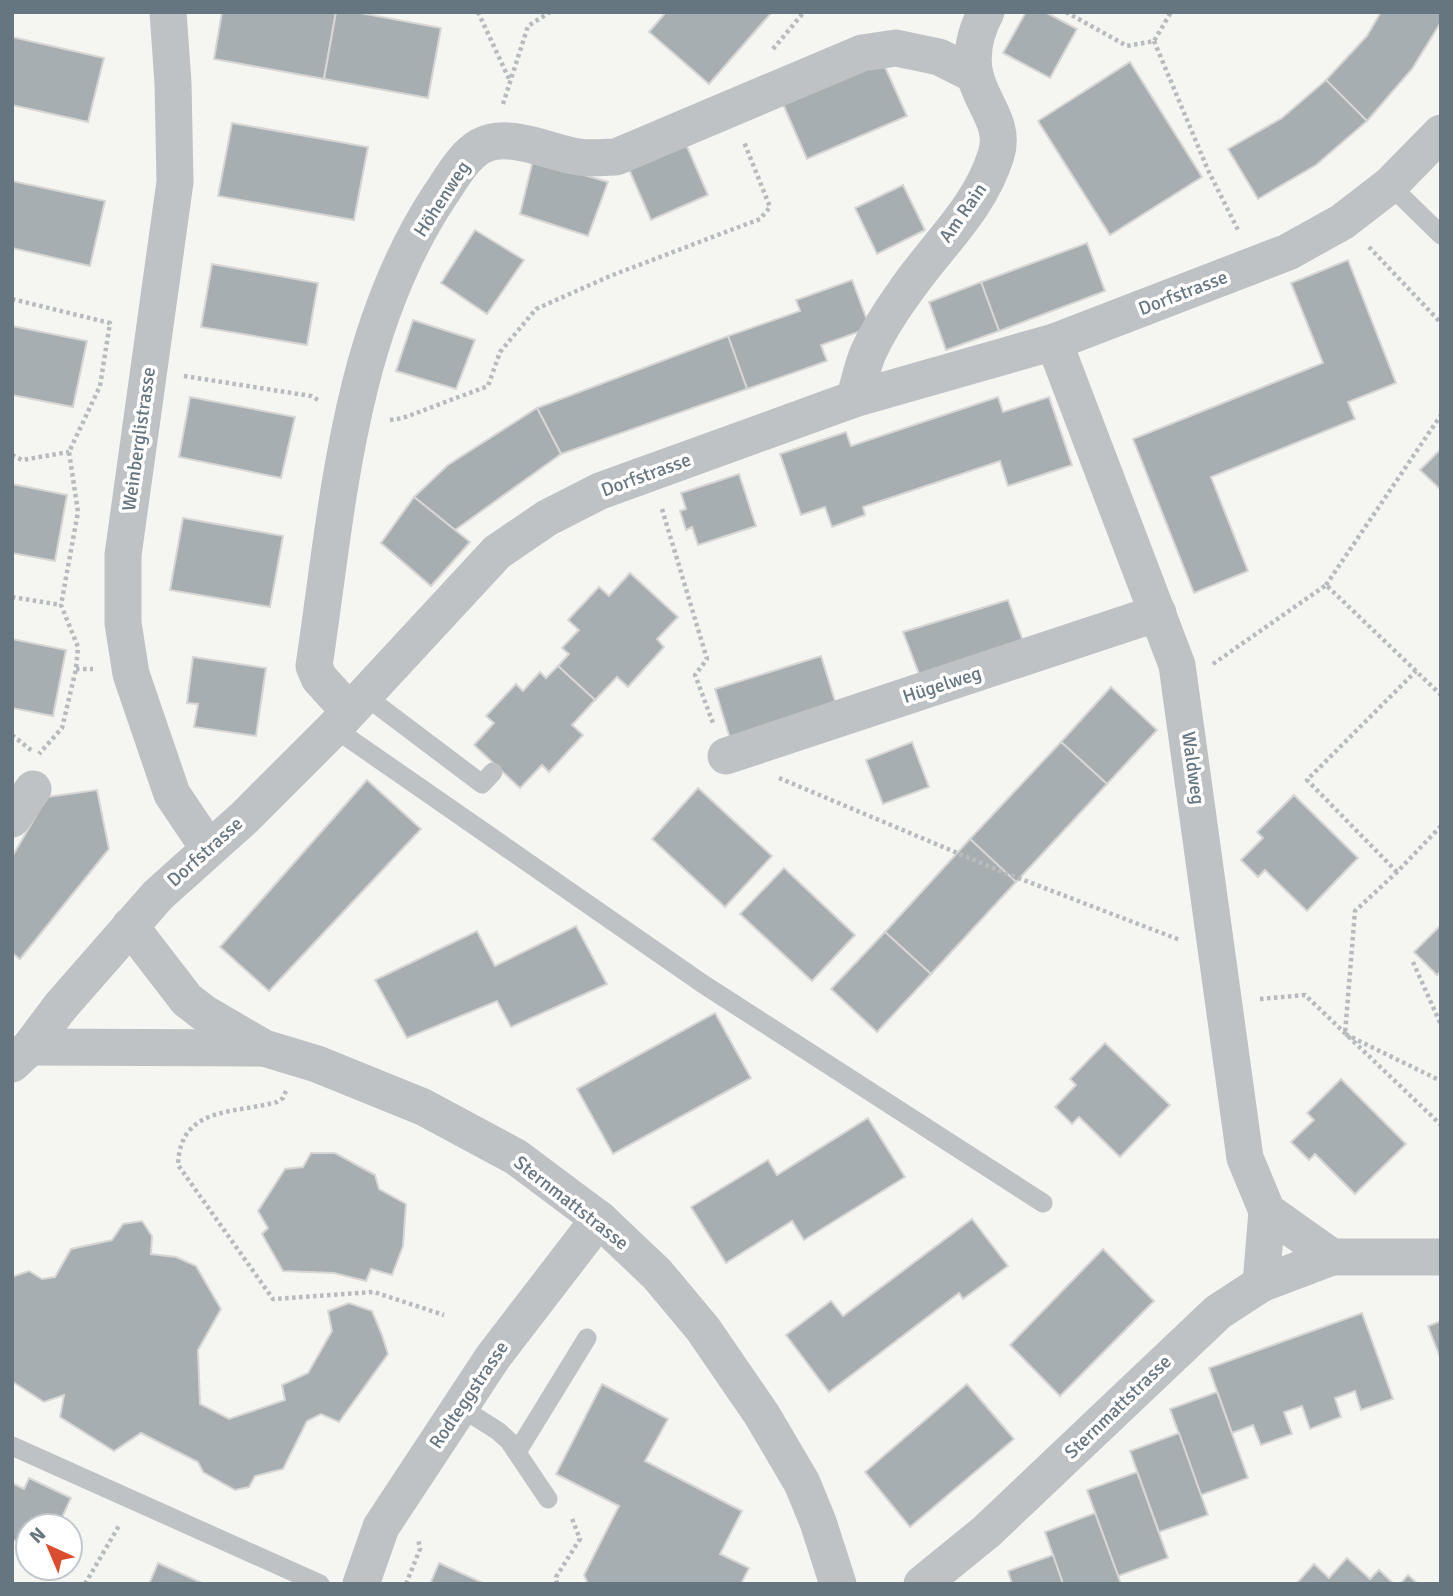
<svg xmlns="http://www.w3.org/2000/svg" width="1453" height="1596" font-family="Signika,sans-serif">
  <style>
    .building { fill: #a6aeb2; stroke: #d7d6d4; stroke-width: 2 }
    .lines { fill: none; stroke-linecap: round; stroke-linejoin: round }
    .path { stroke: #b8bbbd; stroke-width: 4.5; stroke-dasharray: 3.5 3.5; stroke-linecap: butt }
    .service { stroke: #bec2c5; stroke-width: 19 }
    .minor { stroke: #bec2c5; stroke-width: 37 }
    .labels { text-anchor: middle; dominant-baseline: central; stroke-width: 7; stroke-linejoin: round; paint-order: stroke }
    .street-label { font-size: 19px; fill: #667681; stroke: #fff }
  </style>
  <rect width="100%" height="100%" fill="#f5f5f2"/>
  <!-- building -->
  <g class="building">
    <polygon points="222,12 336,12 324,79 214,59"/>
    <polygon points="336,12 355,12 441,28 428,98 324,79"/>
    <polygon points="666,12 772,12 709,84 649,32"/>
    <polygon points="1026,12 1045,12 1077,29 1050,78 1003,53"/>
    <polygon points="1381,12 1441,12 1441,22 1412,69 1367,121 1326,80 1367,36"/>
    <polygon points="12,37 104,58 88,122 12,105"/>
    <polygon points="881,58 907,116 807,159 782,102"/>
    <polygon points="1130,62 1202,177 1110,235 1038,121"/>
    <polygon points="1326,80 1367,121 1316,165 1258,199 1228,149 1282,118"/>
    <polygon points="232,123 368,147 354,220 218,196"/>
    <polygon points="685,142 708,195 651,220 628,167"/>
    <polygon points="533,160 608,182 588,236 520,214"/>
    <polygon points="12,181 105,201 90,266 12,248"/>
    <polygon points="903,185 925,230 877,254 855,208"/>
    <polygon points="475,230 524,260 487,314 441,283"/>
    <polygon points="1087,243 1105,291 999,331 981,282"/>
    <polygon points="1348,260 1396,383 1348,402 1355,419 1211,477 1248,571 1194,593 1133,439 1323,363 1291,283"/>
    <polygon points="212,264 318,283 307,345 201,327"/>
    <polygon points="852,280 870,328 821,345 827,361 747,389 728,336 800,311 796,300"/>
    <polygon points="981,282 999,331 946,350 929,302"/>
    <polygon points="413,320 475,340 456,389 396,371"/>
    <polygon points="12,326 87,341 73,407 12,395"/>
    <polygon points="728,336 747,389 561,454 537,408"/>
    <polygon points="190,397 295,417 281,478 179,457"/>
    <polygon points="998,397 1003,412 1049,397 1072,465 1008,486 1000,461 863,507 865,515 832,527 825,507 801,515 780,454 846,432 851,446"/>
    <polygon points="537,408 561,454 455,530 414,497 448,465"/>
    <polygon points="1441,449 1441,490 1420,470"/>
    <polygon points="739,474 756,526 698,545 692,527 686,530 680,511 686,509 681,493"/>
    <polygon points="12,484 67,495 55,561 12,553"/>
    <polygon points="414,497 470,542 431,586 381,543"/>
    <polygon points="183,518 283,536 270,607 170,590"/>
    <polygon points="630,573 678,617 657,639 664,647 628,687 617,677 595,700 558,666 569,654 562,648 579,630 568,620 599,587 609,596"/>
    <polygon points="1008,600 1026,649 921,679 903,632"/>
    <polygon points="12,639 66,650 53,716 12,708"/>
    <polygon points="821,656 838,711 732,745 715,689"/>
    <polygon points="193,657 266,668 256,736 194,727 198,704 187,703"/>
    <polygon points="558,666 595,700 572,725 583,735 549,772 542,765 520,788 474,745 494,723 486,716 516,684 523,691 540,672 546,678"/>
    <polygon points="1111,687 1157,730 1107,784 1061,742"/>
    <polygon points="912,742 929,787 883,804 866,760"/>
    <polygon points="1061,742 1107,784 1016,882 970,839"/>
    <polygon points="367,780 421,829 269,991 220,947"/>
    <polygon points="698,788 772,856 725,907 652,839"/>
    <polygon points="97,790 109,849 20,959 12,953 12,857 47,797"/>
    <polygon points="1294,795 1358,858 1307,911 1265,870 1258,877 1241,860 1263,838 1257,832"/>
    <polygon points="970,839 1016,882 931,974 885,932"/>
    <polygon points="784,868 855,935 812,981 740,914"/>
    <polygon points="1441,925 1441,971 1437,975 1414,952"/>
    <polygon points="576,926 607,984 511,1027 497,1001 407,1038 375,980 477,931 495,966"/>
    <polygon points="885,932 931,974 877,1032 831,989"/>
    <polygon points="715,1013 751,1078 613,1154 577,1089"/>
    <polygon points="1105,1043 1170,1105 1120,1157 1079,1117 1072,1124 1055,1107 1076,1085 1070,1079"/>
    <polygon points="1341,1079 1406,1144 1355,1194 1315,1154 1309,1160 1291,1142 1314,1120 1307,1113"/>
    <polygon points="868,1118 905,1177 804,1240 792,1221 726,1263 691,1207 768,1160 777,1175"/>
    <polygon points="311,1153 335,1153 375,1175 379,1189 406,1204 403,1246 392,1275 371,1269 366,1281 334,1273 283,1271 262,1234 268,1228 258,1211 285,1169 303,1167"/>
    <polygon points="972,1219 1008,1266 963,1299 959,1293 829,1392 786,1335 831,1301 843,1316"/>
    <polygon points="142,1221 152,1236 151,1254 176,1257 196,1266 221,1309 198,1350 200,1404 229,1419 285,1400 282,1385 308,1373 332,1331 328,1311 349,1303 372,1311 382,1335 388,1354 339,1422 321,1414 307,1421 283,1469 255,1476 249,1487 235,1490 203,1472 198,1462 141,1433 114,1451 60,1417 64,1395 44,1402 13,1382 12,1277 29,1271 42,1279 55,1277 71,1249 112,1240 123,1224"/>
    <polygon points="1103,1249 1154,1301 1060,1396 1010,1345"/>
    <polygon points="1362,1313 1393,1399 1361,1410 1355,1391 1335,1398 1341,1417 1310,1429 1302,1406 1284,1412 1292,1434 1261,1445 1253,1425 1232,1433 1209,1368"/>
    <polygon points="1441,1321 1441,1360 1428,1326"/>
    <polygon points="602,1384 668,1419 645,1461 742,1511 720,1554 749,1568 741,1584 588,1584 584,1575 619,1506 556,1474"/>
    <polygon points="967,1384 1014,1439 910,1527 865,1472"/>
    <polygon points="1217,1392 1248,1478 1201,1495 1170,1409"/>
    <polygon points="1179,1433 1208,1515 1159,1532 1130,1451"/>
    <polygon points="1137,1472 1168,1558 1118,1576 1087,1490"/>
    <polygon points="29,1478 71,1498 58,1526 28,1526 28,1547 14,1540 12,1544 12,1483 24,1489"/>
    <polygon points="1095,1513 1121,1584 1063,1584 1045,1532"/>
    <polygon points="1053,1555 1063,1584 1012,1584 1008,1571"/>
    <polygon points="1347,1558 1370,1579 1379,1570 1394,1584 1296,1584 1314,1564 1329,1578"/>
    <polygon points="158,1563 204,1584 149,1584"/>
    <polygon points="439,1563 485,1584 430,1584"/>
    <polygon points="1408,1575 1418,1584 1400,1584"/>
  </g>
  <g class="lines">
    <!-- path -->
    <g class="path">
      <polyline points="478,12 510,81"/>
      <polyline points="1066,12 1127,46 1154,41 1171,12"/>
      <polyline points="1154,41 1208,170 1239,232"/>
      <polyline points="773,49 804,12"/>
      <polyline points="503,104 528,26 550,12"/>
      <polyline points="1369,247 1441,323"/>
      <polyline points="12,299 110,323 100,386 69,452 78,512 61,605 78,647 76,669 62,728 39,754"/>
      <polyline points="184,376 311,396 320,401"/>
      <polyline points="390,420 403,418 488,386 500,352 536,309 610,276 760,219 770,207 744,142"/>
      <polyline points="12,455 22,460 69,452"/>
      <polyline points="662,509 707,659 695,675 713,723"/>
      <polyline points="1326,585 1441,415"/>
      <polyline points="12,597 61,605"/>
      <polyline points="1213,664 1326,585 1441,695"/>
      <polyline points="76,669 93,669"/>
      <polyline points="12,735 32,751"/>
      <polyline points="779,778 1005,873 1180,940"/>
      <polyline points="1441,826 1397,872 1355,911 1345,1034 1441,1081"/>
      <polyline points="1397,872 1307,780 1416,671"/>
      <polyline points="1413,962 1441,1025"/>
      <polyline points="1260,999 1305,995 1441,1125"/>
      <path d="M286 1091 283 1098 277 1102C233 1114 180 1106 178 1165L273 1299 374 1292 444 1315"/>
      <polyline points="85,1584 120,1524"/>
      <polyline points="406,1584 420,1549 418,1538"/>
      <polyline points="557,1584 556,1577 580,1539 571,1516"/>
    </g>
    <!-- service -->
    <g class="service">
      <polyline points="1390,185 1441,235"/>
      <polyline points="364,695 482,784 493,772"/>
      <polyline points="334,728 703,984 1043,1203"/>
      <polyline points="460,1407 498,1431 509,1441 548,1499"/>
      <polyline points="12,1446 320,1584"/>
      <polyline points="517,1452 587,1338"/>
    </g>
    <!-- minor -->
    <g class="minor">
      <polyline points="168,12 173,83 175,182 123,555 123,623 131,674 172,794 209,849"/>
      <polyline points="1054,342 1177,665 1245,1158 1267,1211 1332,1257 1441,1257"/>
      <path d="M854 399C859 384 862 367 868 353 877 333 891 311 904 293 935 247 979 210 996 155 1006 124 981 103 975 75 970 53 976 31 986 12"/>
      <path d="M349 711 319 678 314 666C338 506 348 334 440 195 451 179 463 156 481 146 510 131 549 153 579 157 591 159 604 157 616 157L862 53 896 48 939 57 975 75"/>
      <polyline points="726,756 1158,613"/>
      <polyline points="12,819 33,789"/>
      <polyline points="130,926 187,1000 204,1013 264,1048 317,1064 423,1107 516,1157 599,1219 657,1274 703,1329 762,1415 802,1483 818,1522 838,1584"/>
      <polyline points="30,1047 263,1048"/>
      <polyline points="12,1064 30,1047 60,1007 158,895 245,817 334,728 497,552 547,518 600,491 854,399 1054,342 1288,252 1342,222 1390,185 1441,133"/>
      <polyline points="1261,1284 1267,1211"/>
      <polyline points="361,1584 381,1527 493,1357 599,1219"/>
      <polyline points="922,1584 986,1532 1218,1312 1261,1284 1332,1257"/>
    </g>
  </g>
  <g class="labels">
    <!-- street labels -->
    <g class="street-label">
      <text transform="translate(442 199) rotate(-57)">Höhenweg</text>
      <text transform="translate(963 213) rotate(-55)">Am Rain</text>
      <text transform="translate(1183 293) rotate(-21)">Dorfstrasse</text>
      <text transform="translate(139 439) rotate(-82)">Weinberglistrasse</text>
      <text transform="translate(646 475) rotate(-20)">Dorfstrasse</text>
      <text transform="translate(942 685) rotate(-18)">Hügelweg</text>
      <text transform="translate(1193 768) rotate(82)">Waldweg</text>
      <text transform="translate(205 852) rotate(-42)">Dorfstrasse</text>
      <text transform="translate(571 1203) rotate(38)">Sternmattstrasse</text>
      <text transform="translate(469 1395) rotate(-56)">Rodteggstrasse</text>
      <text transform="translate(1118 1407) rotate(-44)">Sternmattstrasse</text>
    </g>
  </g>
  <!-- border -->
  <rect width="1453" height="1596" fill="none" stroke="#667681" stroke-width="28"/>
  <!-- north arrow -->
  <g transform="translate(49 1547) rotate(316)"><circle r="33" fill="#ffffff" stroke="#c2c8cd" stroke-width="2"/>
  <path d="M0-5L12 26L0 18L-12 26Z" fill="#da4d2d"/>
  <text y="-10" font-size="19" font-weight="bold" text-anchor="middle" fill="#667681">N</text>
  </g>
</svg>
